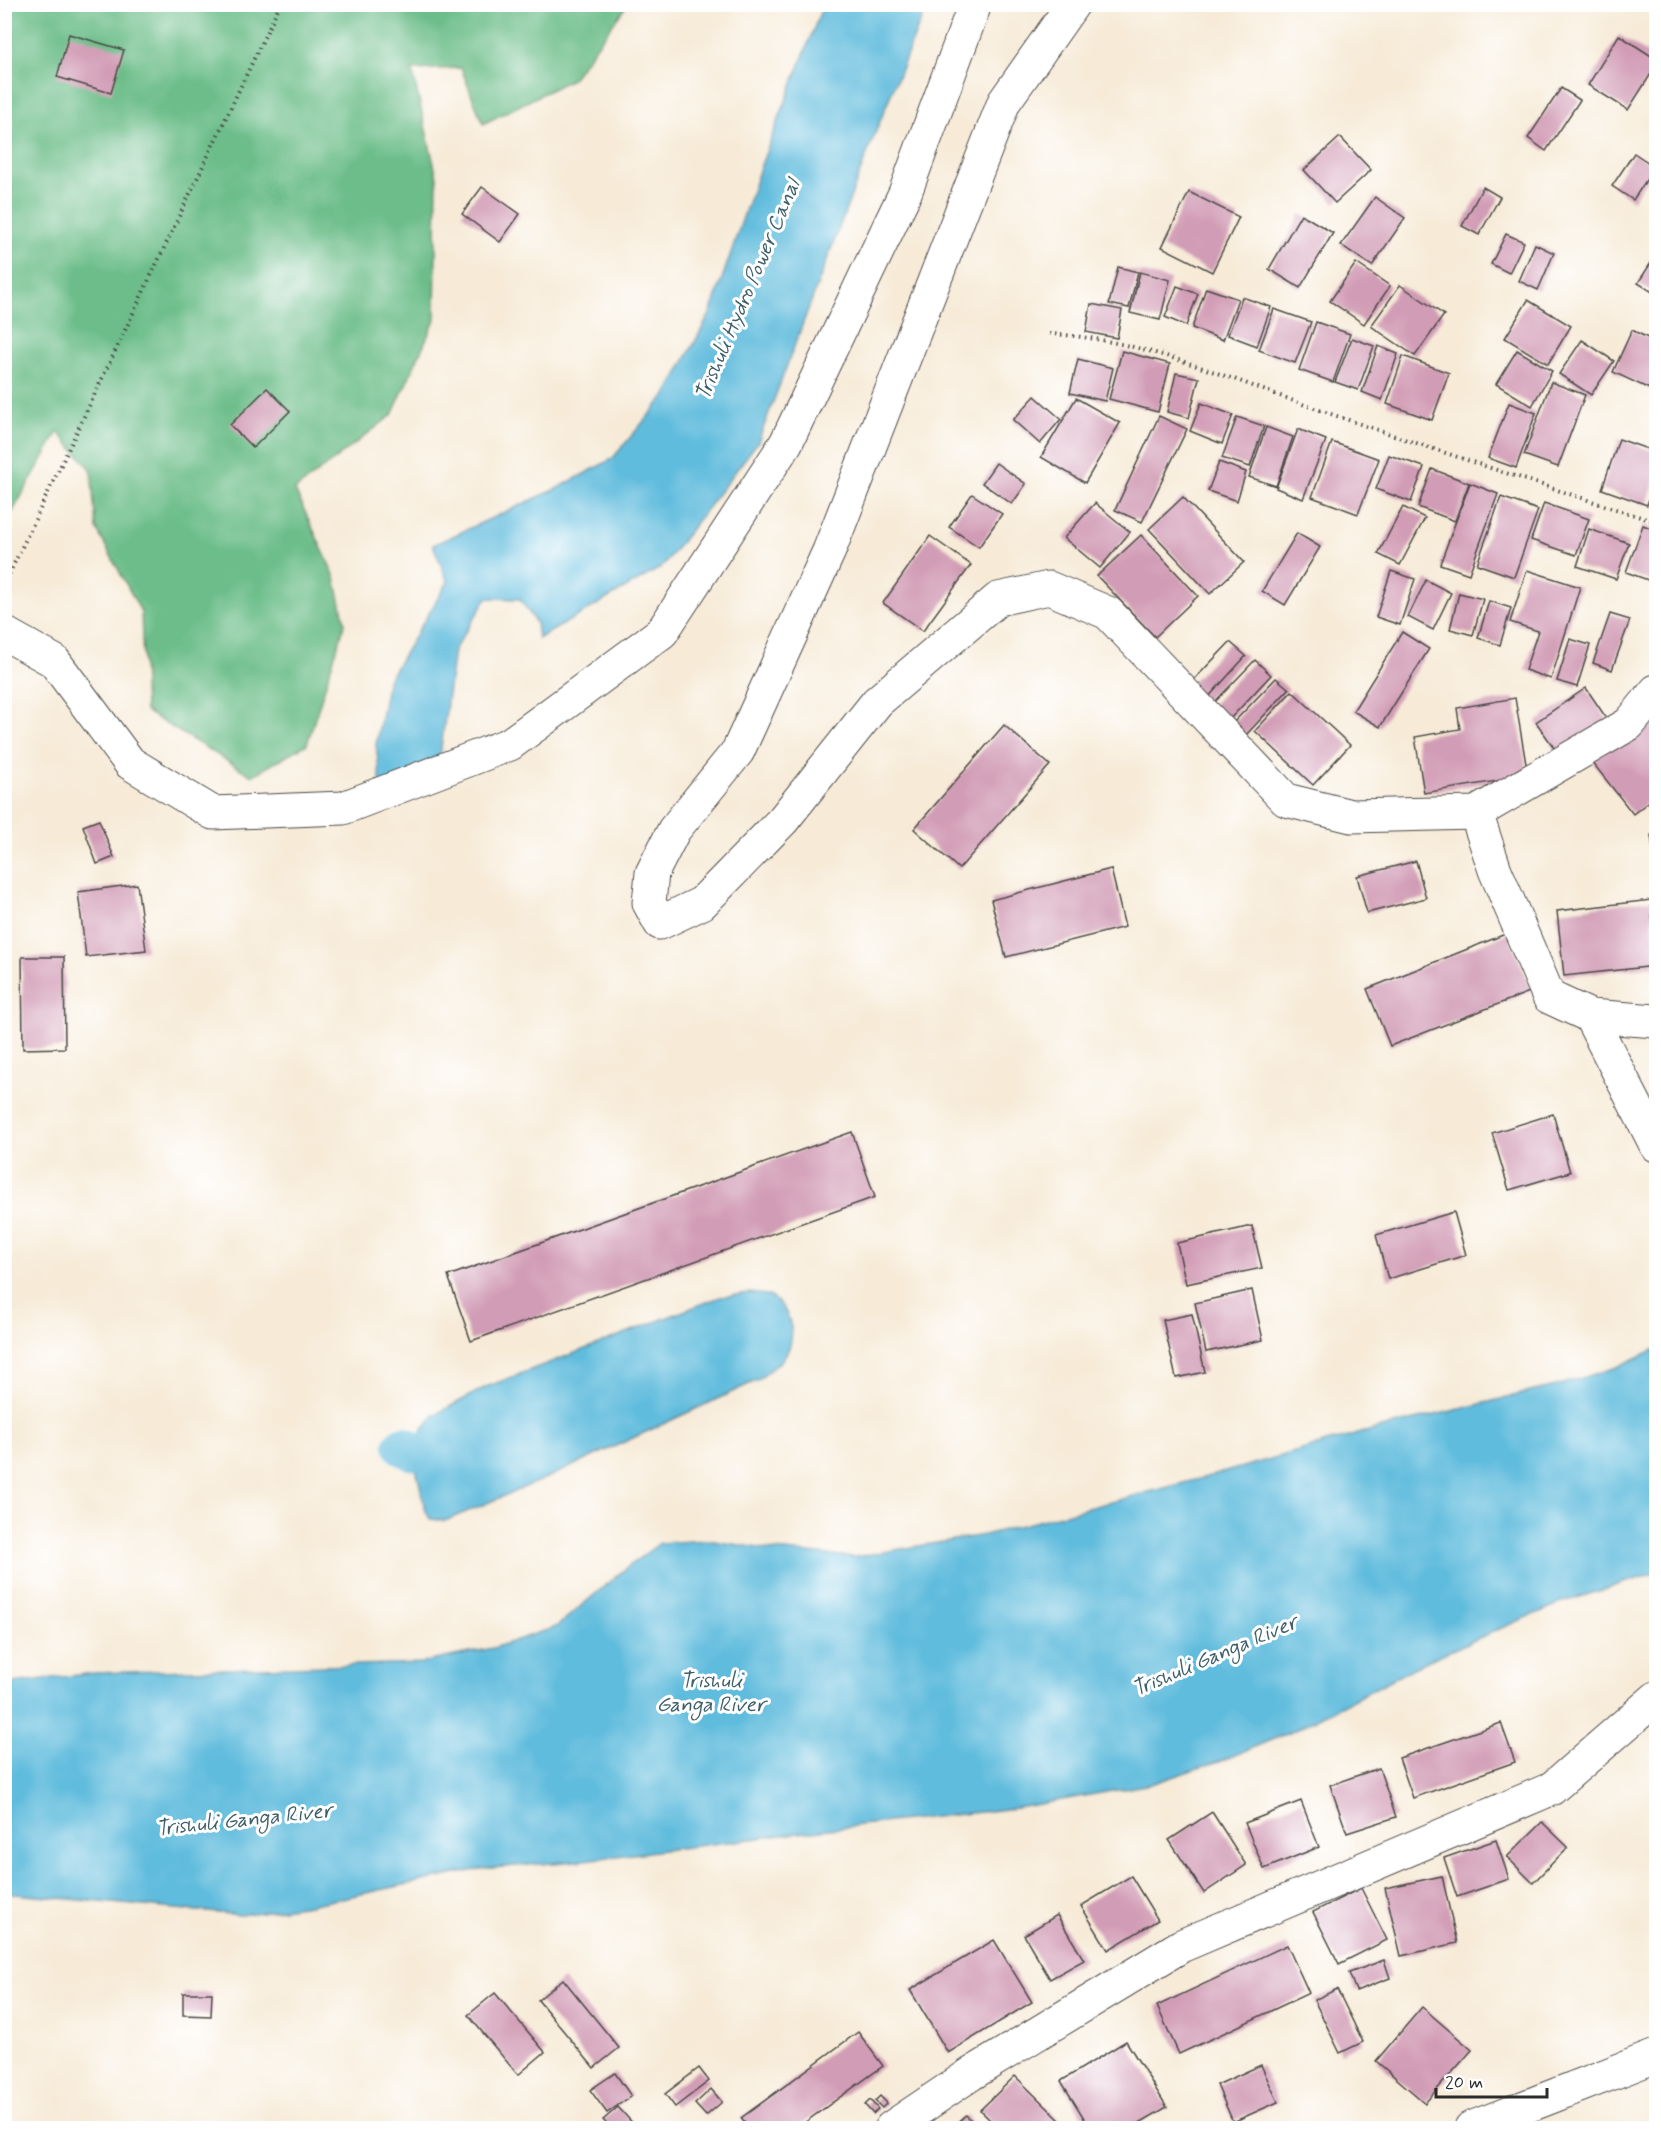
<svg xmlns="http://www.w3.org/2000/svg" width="1661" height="2133" font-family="Mynerve,sans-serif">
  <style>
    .forest { fill: #6cbd89; stroke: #4c745a; stroke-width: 1.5 }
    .water { fill: #60bcdd; stroke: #467484; stroke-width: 1.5 }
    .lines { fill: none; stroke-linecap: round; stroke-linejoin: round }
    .canal { stroke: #60bcdd; stroke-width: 39 }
    .building { fill: #d19cb5 }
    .minor-casing { stroke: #4a4845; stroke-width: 35 }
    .major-casing { stroke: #4a4845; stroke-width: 35 }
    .path { stroke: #4a4845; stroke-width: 4; stroke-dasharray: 1.5 4.5; stroke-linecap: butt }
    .minor { stroke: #fff; stroke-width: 33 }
    .major { stroke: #fff; stroke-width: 33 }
    .labels { text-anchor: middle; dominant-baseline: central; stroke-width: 6; stroke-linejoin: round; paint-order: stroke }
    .water-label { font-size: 21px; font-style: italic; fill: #3e5e69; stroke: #fff }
  </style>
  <rect width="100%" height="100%" fill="#fff"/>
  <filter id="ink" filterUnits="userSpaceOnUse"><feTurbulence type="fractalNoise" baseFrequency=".0167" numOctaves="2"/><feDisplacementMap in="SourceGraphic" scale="12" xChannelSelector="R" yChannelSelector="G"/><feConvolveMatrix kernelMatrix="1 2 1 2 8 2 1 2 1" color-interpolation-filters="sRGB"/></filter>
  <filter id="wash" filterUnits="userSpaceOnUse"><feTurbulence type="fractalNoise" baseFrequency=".008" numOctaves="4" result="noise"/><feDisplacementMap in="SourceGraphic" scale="24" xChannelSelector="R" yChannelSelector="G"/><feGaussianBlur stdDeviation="1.35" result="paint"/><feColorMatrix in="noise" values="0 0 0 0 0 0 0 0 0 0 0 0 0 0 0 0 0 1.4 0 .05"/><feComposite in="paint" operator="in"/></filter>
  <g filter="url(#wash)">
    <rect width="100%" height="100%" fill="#f7ebd8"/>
    <!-- forest -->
    <polygon class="forest" points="5,5 627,5 572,79 483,124 461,68 412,70 437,177 435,320 392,415 295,490 335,577 345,623 307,744 252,776 145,711 141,612 96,528 91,469 58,432 5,525"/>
    <!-- water -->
    <g class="water">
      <polygon points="823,5 927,5 870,146 758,442 662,567 538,639 536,623 520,599 487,598 454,650 439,763 381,787 376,744 388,680 448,582 433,545 558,488 612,459 666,395 710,314 761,165"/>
      <path d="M751 1293C756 1294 764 1294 769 1296 791 1308 799 1338 783 1358 777 1366 766 1373 758 1380L551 1476 445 1521 431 1519 426 1512 412 1451 421 1431 434 1415 486 1387 720 1297Z"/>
      <polygon points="1656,1349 1656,1573 1564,1602 1504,1627 1429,1660 1293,1731 1228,1758 1151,1784 1017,1808 861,1825 577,1861 480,1869 309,1905 240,1915 5,1893 5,1684 94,1673 421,1663 493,1648 556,1627 626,1568 660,1543 707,1540 772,1550 854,1557 984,1535 1218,1474 1365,1432 1559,1385 1617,1367"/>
    </g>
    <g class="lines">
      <!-- canal -->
      <polyline class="canal" points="403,1446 412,1451"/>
    </g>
    <g id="blocks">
      <!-- building -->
      <g class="building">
        <polygon points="69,34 124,50 111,93 57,77"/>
        <polygon points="1619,35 1656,59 1656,66 1628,110 1588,85"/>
        <polygon points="1561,88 1580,100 1546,151 1528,138"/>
        <polygon points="1340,137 1371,170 1335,203 1304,170"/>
        <polygon points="1634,153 1655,167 1633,200 1612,186"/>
        <polygon points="482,187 520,214 500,242 462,214"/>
        <polygon points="1483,187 1500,197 1479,235 1462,226"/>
        <polygon points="1189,192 1239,217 1212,272 1162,247"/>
        <polygon points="1375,197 1405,218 1372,266 1341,245"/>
        <polygon points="1301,214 1333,233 1300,288 1269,269"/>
        <polygon points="1506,234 1524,242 1509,273 1491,264"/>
        <polygon points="1535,244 1554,253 1538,290 1519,281"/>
        <polygon points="1656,255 1656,289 1654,293 1638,283"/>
        <polygon points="1356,263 1390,286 1364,324 1330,301"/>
        <polygon points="1118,267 1138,272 1129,308 1109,304"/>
        <polygon points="1140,272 1170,280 1160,320 1130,313"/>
        <polygon points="1400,285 1444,315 1415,356 1371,326"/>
        <polygon points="1177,286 1198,294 1186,326 1165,317"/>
        <polygon points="1206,288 1238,299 1223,340 1192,328"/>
        <polygon points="1242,297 1271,307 1257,346 1228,335"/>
        <polygon points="1528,300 1571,326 1548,364 1505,338"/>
        <polygon points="1091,304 1122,310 1117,338 1086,332"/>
        <polygon points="1274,309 1311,322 1295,363 1259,350"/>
        <polygon points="1316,322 1350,334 1333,382 1299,370"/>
        <polygon points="1632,330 1656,342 1656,392 1613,372"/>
        <polygon points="1352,338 1374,346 1358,390 1335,382"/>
        <polygon points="1582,340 1614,361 1591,395 1559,374"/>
        <polygon points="1378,346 1398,354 1382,400 1362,392"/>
        <polygon points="1517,350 1552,371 1532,406 1496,384"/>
        <polygon points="1122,351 1170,364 1158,412 1109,399"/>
        <polygon points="1403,356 1449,373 1432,420 1387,404"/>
        <polygon points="1078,359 1113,368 1105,401 1070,393"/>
        <polygon points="1176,373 1199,378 1189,418 1167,412"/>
        <polygon points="1551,382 1585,395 1558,467 1524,455"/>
        <polygon points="267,388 290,411 253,448 230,425"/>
        <polygon points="1035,396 1061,419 1040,444 1013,420"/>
        <polygon points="1076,398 1120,423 1085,483 1041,457"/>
        <polygon points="1201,403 1233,415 1222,444 1190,431"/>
        <polygon points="1509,403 1536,413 1516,468 1488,458"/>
        <polygon points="1159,416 1187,429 1142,522 1115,510"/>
        <polygon points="1237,417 1264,426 1250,467 1222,458"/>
        <polygon points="1266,427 1293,437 1276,486 1249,477"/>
        <polygon points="1298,429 1326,440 1303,499 1276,488"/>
        <polygon points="1619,439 1656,452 1656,478 1647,505 1602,489"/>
        <polygon points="1332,442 1379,459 1358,514 1312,497"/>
        <polygon points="1389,455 1424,467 1411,502 1376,489"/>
        <polygon points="1219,462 1246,472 1237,501 1208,491"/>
        <polygon points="996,463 1026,484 1012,504 982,483"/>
        <polygon points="1432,469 1469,483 1455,521 1418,507"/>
        <polygon points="1470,483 1498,494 1469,574 1440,564"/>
        <polygon points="972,494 1002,514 979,547 949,527"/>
        <polygon points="1183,497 1244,562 1210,594 1149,529"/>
        <polygon points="1501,497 1538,510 1514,577 1477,564"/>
        <polygon points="1095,503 1130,532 1100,568 1064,538"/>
        <polygon points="1544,503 1589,519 1576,555 1531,540"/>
        <polygon points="1403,507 1425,518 1400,565 1378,554"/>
        <polygon points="1643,525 1656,530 1656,583 1626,572"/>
        <polygon points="1589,529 1629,543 1616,579 1577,566"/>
        <polygon points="1297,533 1320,547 1285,605 1262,591"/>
        <polygon points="1141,535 1198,596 1155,637 1097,576"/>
        <polygon points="930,536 971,565 923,631 883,603"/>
        <polygon points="1527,570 1580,587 1551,679 1525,670 1538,631 1510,622"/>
        <polygon points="1391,571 1415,579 1400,625 1376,617"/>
        <polygon points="1426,580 1451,593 1433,630 1408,617"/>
        <polygon points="1459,593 1483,599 1473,635 1450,629"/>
        <polygon points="1489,601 1511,608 1500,645 1478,638"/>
        <polygon points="1610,614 1630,620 1612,670 1593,663"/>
        <polygon points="1402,632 1429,649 1380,727 1353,711"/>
        <polygon points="1570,639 1590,645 1577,687 1557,681"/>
        <polygon points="1230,642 1246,656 1204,702 1187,687"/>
        <polygon points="1255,660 1271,675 1229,720 1212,705"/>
        <polygon points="1276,678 1289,689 1246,735 1233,723"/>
        <polygon points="1586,688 1609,722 1559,755 1536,722"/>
        <polygon points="1292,691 1350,745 1313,785 1255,731"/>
        <polygon points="1515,698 1528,776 1424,793 1415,737 1460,729 1457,708"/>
        <polygon points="1656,712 1656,796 1633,814 1592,762"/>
        <polygon points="1004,725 1050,765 959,869 914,829"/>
        <polygon points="4,780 6,780 8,818 4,818"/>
        <polygon points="99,820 114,857 97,864 83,826"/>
        <polygon points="1656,834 1656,865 1655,866 1651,835"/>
        <polygon points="4,835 7,835 8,872 4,872"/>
        <polygon points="1416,861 1426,898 1367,913 1357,876"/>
        <polygon points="1111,869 1125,927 1006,957 991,900"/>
        <polygon points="137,884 146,950 86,957 78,892"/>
        <polygon points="1651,900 1656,966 1564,976 1557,911"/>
        <polygon points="1508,933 1532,991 1390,1046 1367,989"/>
        <polygon points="22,957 64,957 65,1048 23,1049"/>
        <polygon points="1553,1114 1570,1172 1509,1190 1492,1133"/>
        <polygon points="852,1132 875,1197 471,1341 448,1276"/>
        <polygon points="1454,1212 1466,1255 1388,1279 1376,1235"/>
        <polygon points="1252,1226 1262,1268 1186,1284 1177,1243"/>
        <polygon points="1252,1290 1263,1340 1206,1352 1195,1303"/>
        <polygon points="1192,1314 1205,1372 1176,1378 1163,1320"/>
        <polygon points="1501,1723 1515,1762 1413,1798 1399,1758"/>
        <polygon points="1379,1768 1396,1817 1347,1833 1330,1785"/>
        <polygon points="1301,1801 1319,1847 1264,1869 1245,1823"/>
        <polygon points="1212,1812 1246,1865 1204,1893 1169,1840"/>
        <polygon points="1542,1822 1568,1847 1533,1883 1507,1857"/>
        <polygon points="1496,1840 1509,1879 1457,1897 1444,1858"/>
        <polygon points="1131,1876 1158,1920 1108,1950 1081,1906"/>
        <polygon points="1442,1876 1457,1943 1401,1956 1385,1888"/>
        <polygon points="1361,1888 1387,1940 1339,1964 1313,1912"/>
        <polygon points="1057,1915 1084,1960 1050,1979 1024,1935"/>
        <polygon points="994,1940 1032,2002 948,2053 910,1990"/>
        <polygon points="1287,1945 1309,1993 1179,2054 1157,2006"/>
        <polygon points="1384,1960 1390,1978 1356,1991 1349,1973"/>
        <polygon points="563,1979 619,2048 594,2068 538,2000"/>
        <polygon points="1337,1989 1363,2042 1340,2053 1314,2000"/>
        <polygon points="183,1993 212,1993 211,2016 183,2015"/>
        <polygon points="495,1993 545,2052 518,2075 468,2015"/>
        <polygon points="1422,2007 1472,2050 1425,2103 1376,2061"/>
        <polygon points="858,2032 883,2066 797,2128 748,2128 741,2118"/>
        <polygon points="1126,2041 1167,2107 1131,2128 1090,2128 1061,2081"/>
        <polygon points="1261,2065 1278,2102 1233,2122 1217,2085"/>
        <polygon points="699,2068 709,2081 675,2107 665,2094"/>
        <polygon points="615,2073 631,2096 607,2113 590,2090"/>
        <polygon points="1015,2076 1068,2128 998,2128 980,2110"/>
        <polygon points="711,2089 722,2102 706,2116 695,2104"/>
        <polygon points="880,2096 887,2103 882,2108 875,2101"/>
        <polygon points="870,2100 878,2109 873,2114 865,2105"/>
        <polygon points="618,2107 637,2128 611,2128 603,2120"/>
        <polygon points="966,2115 979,2128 952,2128"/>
      </g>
    </g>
  </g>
  <g filter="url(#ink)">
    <use href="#blocks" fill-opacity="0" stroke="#4a4845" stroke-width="1.5"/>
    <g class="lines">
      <defs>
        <g id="minor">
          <polyline points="1073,4 1004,102 829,551 738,751 674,830 652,873 649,903 660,923 702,903 783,820 877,702 998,599 1049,588 1108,613 1286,800 1351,816 1476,813 1629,724 1656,691"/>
          <polyline points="4,633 54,661 130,763 213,813 343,808 510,744 662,632 786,443 905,193 975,4"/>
          <polyline points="1476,813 1495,870 1549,997 1590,1016 1656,1021"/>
          <polyline points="1590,1016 1656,1145"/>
          <polyline points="891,2128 971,2074 1181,1946 1551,1789 1656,1698"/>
        </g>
        <polyline id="major" points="1471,2128 1656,2056"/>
      </defs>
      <!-- minor casing -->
      <use href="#minor" class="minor-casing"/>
      <!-- major casing -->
      <use href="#major" class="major-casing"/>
      <!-- path -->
      <g class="path">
        <path d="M1049 334C1139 338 1227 378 1311 407 1426 447 1541 485 1656 522"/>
        <polyline points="4,585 280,4"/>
      </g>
      <!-- minor -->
      <use href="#minor" class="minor"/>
      <!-- major -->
      <use href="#major" class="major"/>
    </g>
  </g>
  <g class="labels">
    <!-- water labels -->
    <g class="water-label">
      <text transform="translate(748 290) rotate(-67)">Trishuli Hydro Power Canal</text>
      <text transform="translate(1215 1656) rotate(-23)">Trishuli Ganga River</text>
      <text x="711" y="1681">Trishuli<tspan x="711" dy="24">Ganga River</tspan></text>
      <text transform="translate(244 1820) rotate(-6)">Trishuli Ganga River</text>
    </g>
  </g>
  <!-- margin -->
  <rect width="1661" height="2133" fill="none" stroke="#fff" stroke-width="24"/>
  <!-- scale -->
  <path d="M1436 2088v9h111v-9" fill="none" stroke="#2b2b2b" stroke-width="3"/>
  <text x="1445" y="2088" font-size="18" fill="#2b2b2b" stroke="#ffffff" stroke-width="4.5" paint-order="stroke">20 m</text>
</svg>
